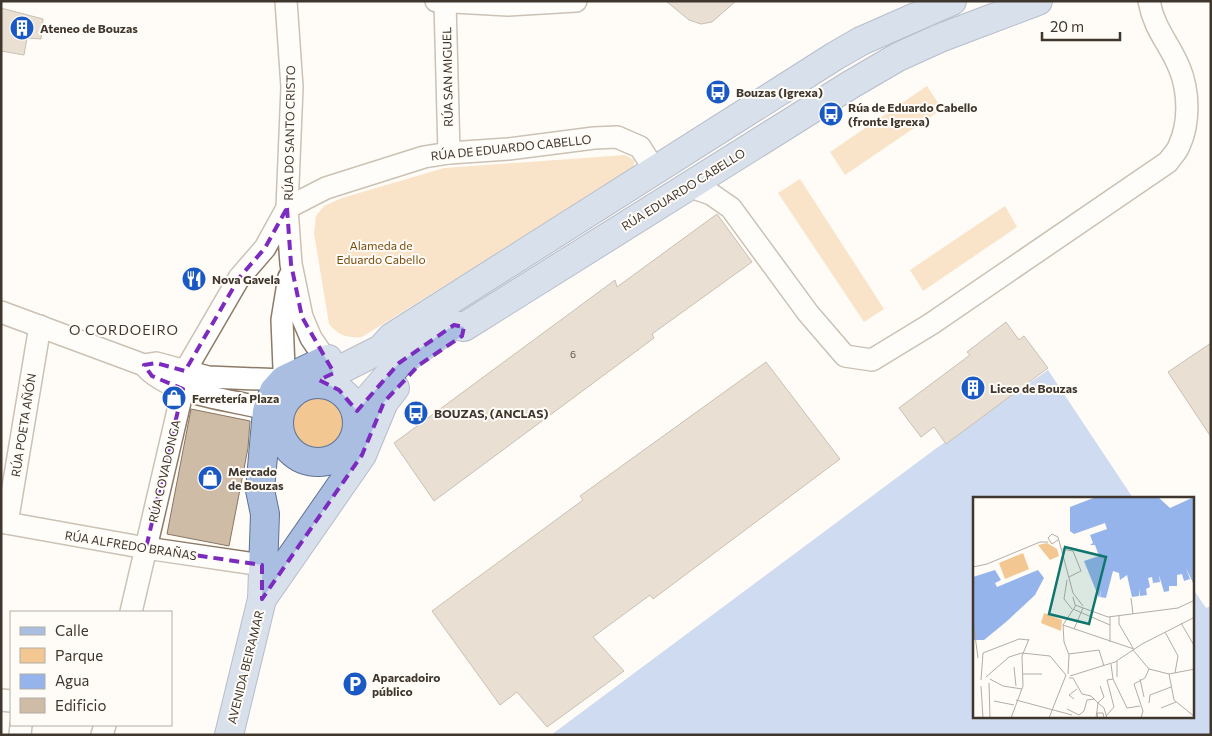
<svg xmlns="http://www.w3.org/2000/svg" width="1212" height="736" font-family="Commissioner,sans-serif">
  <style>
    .green { fill: #f3c792 }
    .water { fill: #94b4eb }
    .building { fill: #cfbca6; stroke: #887662 }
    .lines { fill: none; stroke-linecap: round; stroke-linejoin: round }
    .street-casing { stroke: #8c7b66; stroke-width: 24 }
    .primary-casing { stroke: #5e7295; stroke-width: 30 }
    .street { stroke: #fff; stroke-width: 21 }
    .primary { stroke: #a9bee1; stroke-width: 28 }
    .marked { fill: none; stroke: #7b2cbf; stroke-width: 4; stroke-dasharray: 10 6; stroke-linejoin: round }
    .labels { text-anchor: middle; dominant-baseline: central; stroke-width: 4; stroke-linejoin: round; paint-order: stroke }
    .number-label { font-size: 10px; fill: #63584c }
    .poi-label { font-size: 12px; font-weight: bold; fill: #3f372e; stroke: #fffbf6; text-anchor: start }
    .street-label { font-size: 12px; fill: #3f372e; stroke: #fffbf6 }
    .park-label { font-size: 12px; fill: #774d0d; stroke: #fffbf6 }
    .neighbourhood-label { font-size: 14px; letter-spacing: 1px; fill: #3f372e; stroke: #fffbf6 }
    .inset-road { fill: none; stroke: #b2ada6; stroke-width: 1 }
    .view { fill: #0f766e; fill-opacity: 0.15; stroke: #0f766e; stroke-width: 2.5 }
    .inset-edge { fill: none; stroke: #3f372e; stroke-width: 2.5 }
  </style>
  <rect width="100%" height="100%" fill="#fffbf6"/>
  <!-- green -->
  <g class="green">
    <polygon points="927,86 942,109 845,175 830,152"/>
    <path d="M625 155 634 160V168L362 337C347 338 339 336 329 324L314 233 316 216 324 206 342 198 444 168Z"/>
    <polygon points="800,179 884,309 864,322 778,193"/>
    <polygon points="1005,206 1017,227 923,291 910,270"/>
    <circle cx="318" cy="424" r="29"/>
  </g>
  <!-- water -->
  <polygon class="water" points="1048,370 1133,498 974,498 974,717 1193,717 1193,589 1206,608 1211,606 1211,735 551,735 938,447"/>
  <!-- building -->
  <g class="building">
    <polygon points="666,1 736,1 712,22 701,24 689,20"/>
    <polygon points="1,8 43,19 41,39 27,38 24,55 1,51"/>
    <polygon points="717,214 752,262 652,334 654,338 434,501 394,443 615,280 617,287"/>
    <polygon points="1006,322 1019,340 1024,336 1048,368 946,444 934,427 921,437 899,408 970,355 967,352"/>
    <polygon points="1211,343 1211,437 1168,372"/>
    <polygon points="766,362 840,459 653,599 650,595 593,637 624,671 547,727 517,692 500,705 432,611 583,500 580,496"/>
    <polygon points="191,409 250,421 248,448 229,546 167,534"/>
  </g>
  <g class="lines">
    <defs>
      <g id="street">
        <polyline points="286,1 292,87 287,208 291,264 302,317 311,338 326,360"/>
        <polyline points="436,1 508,5 576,1"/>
        <polyline points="445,2 449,153"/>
        <path d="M688 186 711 194 731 208 808 313 845 356 872 360 931 324 1168 162C1171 157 1177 152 1179 146 1190 123 1189 90 1179 67 1169 43 1154 29 1149 1"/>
        <polyline points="1,312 144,365 156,363 208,377 284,380"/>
        <path d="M144 365C167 393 224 399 258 407L267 411 277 423"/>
        <polyline points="185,371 239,278 265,248 287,208 326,188 424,157 449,153 508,149 594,138 617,137 640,147 654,169"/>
        <polyline points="285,393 282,320 289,277"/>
        <polyline points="1,522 146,548 262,565"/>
        <polyline points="7,523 40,326"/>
        <polyline points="131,612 183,389"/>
        <polyline points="1,700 11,701"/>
        <polyline points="20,735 21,725"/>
        <polyline points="102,735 105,725"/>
      </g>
      <g id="primary">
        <circle cx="318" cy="423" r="39"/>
        <polyline points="312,384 381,349 392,337 835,56 861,41 952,1"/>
        <polyline points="356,413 399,363 454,325 464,327 850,85 898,57 940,38 1038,1"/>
        <polyline points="262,599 362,455 384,402 395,388"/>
        <polyline points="229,735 262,599 265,514 260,490 267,411 274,391 284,380 328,359"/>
      </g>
    </defs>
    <!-- street casing -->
    <use href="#street" class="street-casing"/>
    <!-- primary casing -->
    <use href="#primary" class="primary-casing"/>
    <!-- street -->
    <use href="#street" class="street"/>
    <!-- primary -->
    <use href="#primary" class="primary"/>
  </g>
  <!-- marked area -->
  <path d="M0 0H1212V736H0ZM287 208 291 264 302 317 334 373 319 380 339 390 357 411 399 363 454 325 464 327 462 336 419 365 384 402 362 455 262 599V565L146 548 183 389 152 376 144 365 156 363 185 371 239 278 265 248Z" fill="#fffbf6" fill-opacity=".55" fill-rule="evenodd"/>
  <path class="marked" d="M287 208 291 264 302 317 334 373 319 380 339 390 357 411 399 363 454 325 464 327 462 336 419 365 384 402 362 455 262 599V565L146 548 183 389 152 376 144 365 156 363 185 371 239 278 265 248Z"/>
  <!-- icons -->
  <defs>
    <symbol id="building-disc" viewBox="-11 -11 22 22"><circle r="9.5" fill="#1a59c4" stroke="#fffbf6"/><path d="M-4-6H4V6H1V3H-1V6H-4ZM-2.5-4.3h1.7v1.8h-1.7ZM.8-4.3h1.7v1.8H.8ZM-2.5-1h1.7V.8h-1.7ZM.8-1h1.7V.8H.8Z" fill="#fff"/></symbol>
    <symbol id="bus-disc" viewBox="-11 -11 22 22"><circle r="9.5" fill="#1a59c4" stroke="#fffbf6"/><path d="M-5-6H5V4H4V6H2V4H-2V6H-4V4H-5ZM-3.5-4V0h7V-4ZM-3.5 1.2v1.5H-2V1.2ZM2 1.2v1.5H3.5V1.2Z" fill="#fff"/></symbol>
    <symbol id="restaurant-disc" viewBox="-11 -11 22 22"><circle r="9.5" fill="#1a59c4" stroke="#fffbf6"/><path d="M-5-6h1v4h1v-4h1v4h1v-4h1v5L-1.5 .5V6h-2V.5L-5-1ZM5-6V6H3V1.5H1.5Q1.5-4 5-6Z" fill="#fff"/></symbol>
    <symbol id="shop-disc" viewBox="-11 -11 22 22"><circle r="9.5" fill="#1a59c4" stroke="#fffbf6"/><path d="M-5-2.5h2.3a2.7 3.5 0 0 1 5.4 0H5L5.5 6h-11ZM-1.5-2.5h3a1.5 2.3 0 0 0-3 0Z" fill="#fff"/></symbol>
    <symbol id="parking-disc" viewBox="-11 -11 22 22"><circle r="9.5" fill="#1a59c4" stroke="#fffbf6"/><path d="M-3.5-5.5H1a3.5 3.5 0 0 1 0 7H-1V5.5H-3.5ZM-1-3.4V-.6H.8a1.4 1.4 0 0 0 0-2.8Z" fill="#fff"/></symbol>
  </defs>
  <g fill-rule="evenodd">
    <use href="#building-disc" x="8" y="14" width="28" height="28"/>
    <use href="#bus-disc" x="704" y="78" width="28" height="28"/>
    <use href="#bus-disc" x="817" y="100" width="28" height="28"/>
    <use href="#restaurant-disc" x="180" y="265" width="28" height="28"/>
    <use href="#building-disc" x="959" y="374" width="28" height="28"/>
    <use href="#shop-disc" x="160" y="384" width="28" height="28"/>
    <use href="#bus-disc" x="402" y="399" width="28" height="28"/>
    <use href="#shop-disc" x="196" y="464" width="28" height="28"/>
    <use href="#parking-disc" x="341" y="670" width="28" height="28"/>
  </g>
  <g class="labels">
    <!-- number labels -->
    <g class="number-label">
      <text x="573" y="354">6</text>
    </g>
    <!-- poi labels -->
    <g class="poi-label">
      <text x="40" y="28">Ateneo de Bouzas</text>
      <text x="736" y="92">Bouzas (Igrexa)</text>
      <text x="848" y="107">Rúa de Eduardo Cabello<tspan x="848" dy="14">(fronte Igrexa)</tspan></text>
      <text x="212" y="279">Nova Gavela</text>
      <text x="990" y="388">Liceo de Bouzas</text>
      <text x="192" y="398">Ferretería Plaza</text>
      <text x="434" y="413">BOUZAS, (ANCLAS)</text>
      <text x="228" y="471">Mercado<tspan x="228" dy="14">de Bouzas</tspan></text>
      <text x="372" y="677">Aparcadoiro<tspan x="372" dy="14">público</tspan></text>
    </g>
    <!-- street labels -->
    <g class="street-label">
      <text transform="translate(447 77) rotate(-91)">RÚA SAN MIGUEL</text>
      <text transform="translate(289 133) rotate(-89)">RÚA DO SANTO CRISTO</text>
      <text transform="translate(511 147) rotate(-6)">RÚA DE EDUARDO CABELLO</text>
      <text transform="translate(683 189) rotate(-32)">RÚA EDUARDO CABELLO</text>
      <text transform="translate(23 425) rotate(-81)">RÚA POETA AÑÓN</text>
      <text transform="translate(164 471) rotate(-77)">RÚA COVADONGA</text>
      <text transform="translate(131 545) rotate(9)">RÚA ALFREDO BRAÑAS</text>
      <text transform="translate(245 667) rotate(-76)">AVENIDA BEIRAMAR</text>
    </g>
    <!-- park labels -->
    <g class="park-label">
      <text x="381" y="245">Alameda de<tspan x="381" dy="14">Eduardo Cabello</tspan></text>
    </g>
    <!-- neighbourhood labels -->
    <g class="neighbourhood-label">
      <text x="124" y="329">O CORDOEIRO</text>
    </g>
  </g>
  <!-- overview -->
  <g transform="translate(973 497)">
    <rect width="221" height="221" fill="#fffbf6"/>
    <path d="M74 46 84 52 86 59 77 63 65 48ZM50 56 56 72 32 82 26 66ZM71 116 89 123 88 134 68 126Z" fill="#f3c792"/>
    <path d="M123 0H185L197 11 221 0V88L213 71 217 82 211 84 209 77 204 78V89H196V94L191 95 186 78 187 85 180 86 179 80 175 81 177 90 173 92 174 98 167 99 166 92V99L159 100 154 78 147 83 146 76 140 74 133 101 127 100 128 93 126 101 111 64 126 59 122 48H117L120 46 117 38 134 32 132 26 101 37 97 34V10ZM22 73 28 83 22 86 24 90 65 73 71 81 62 98 33 125 11 143H0V80Z" fill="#94b4eb"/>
    <path class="inset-road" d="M85 43 79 47 75 41 79 37 85 40 100 96 110 109M89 52 100 54 108 74 96 80M0 70 14 67 67 45H75M94 83 91 102 99 112M100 100 102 108 135 120 205 111 222 103M158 101 160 117M100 112 137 128M146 119V127L160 151M137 120V145M0 123 5 161M208 126 222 150M90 128 161 152M101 132 110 111M192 135 205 159 202 176M160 153 176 172 196 177 201 203 222 220M96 157 126 153 131 169M144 164V180M138 167 140 182 154 211 167 209M41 170 43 189M50 177H69M95 177 96 158 91 145 90 128 103 108M196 177 222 172M97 179 142 165 169 147 222 120M13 180 36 160 49 156 77 159 93 178M96 181H100L109 197 118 199 125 206 123 221M17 182 30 189 49 192M167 182 171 200M8 183 10 156 46 142 56 143M16 186 17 221M8 189 10 221M101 202 96 198 104 192M43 203 99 218M21 204 41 208M125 206 131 200 127 189M125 206 131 211 134 221M176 206 177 198 198 190M188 211 203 205M94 212 106 218 111 214 114 203 122 202M133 219 141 210 134 183 140 182M38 221 50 189 49 159 56 142M76 221 93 178M125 221 124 216H130L131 221M168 221 170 214 161 187 172 181 176 172"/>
    <path class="view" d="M92 50 133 60 116 127 76 117Z"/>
    <rect width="221" height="221" class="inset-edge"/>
  </g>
  <!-- border -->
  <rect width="1212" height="736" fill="none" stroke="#3f372e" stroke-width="5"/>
  <!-- legend -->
  <rect x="10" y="611" width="162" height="115" fill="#fffbf6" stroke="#b2ada6"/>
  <rect x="20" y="627" width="25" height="8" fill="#a9bee1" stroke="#b2ada6"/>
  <text x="55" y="636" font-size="15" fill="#3f372e">Calle</text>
  <rect x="20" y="648" width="25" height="15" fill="#f3c792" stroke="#b2ada6"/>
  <text x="55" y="661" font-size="15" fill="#3f372e">Parque</text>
  <rect x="20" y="674" width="25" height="15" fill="#94b4eb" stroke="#b2ada6"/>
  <text x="55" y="686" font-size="15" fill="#3f372e">Agua</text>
  <rect x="20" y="698" width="25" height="15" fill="#cfbca6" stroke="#b2ada6"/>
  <text x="55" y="711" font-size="15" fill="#3f372e">Edificio</text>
  <!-- scale -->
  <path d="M1042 32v8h78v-8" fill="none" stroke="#3f372e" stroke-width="2.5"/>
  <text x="1050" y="32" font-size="15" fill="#3f372e" stroke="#fffbf6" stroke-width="4" paint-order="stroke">20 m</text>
</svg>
